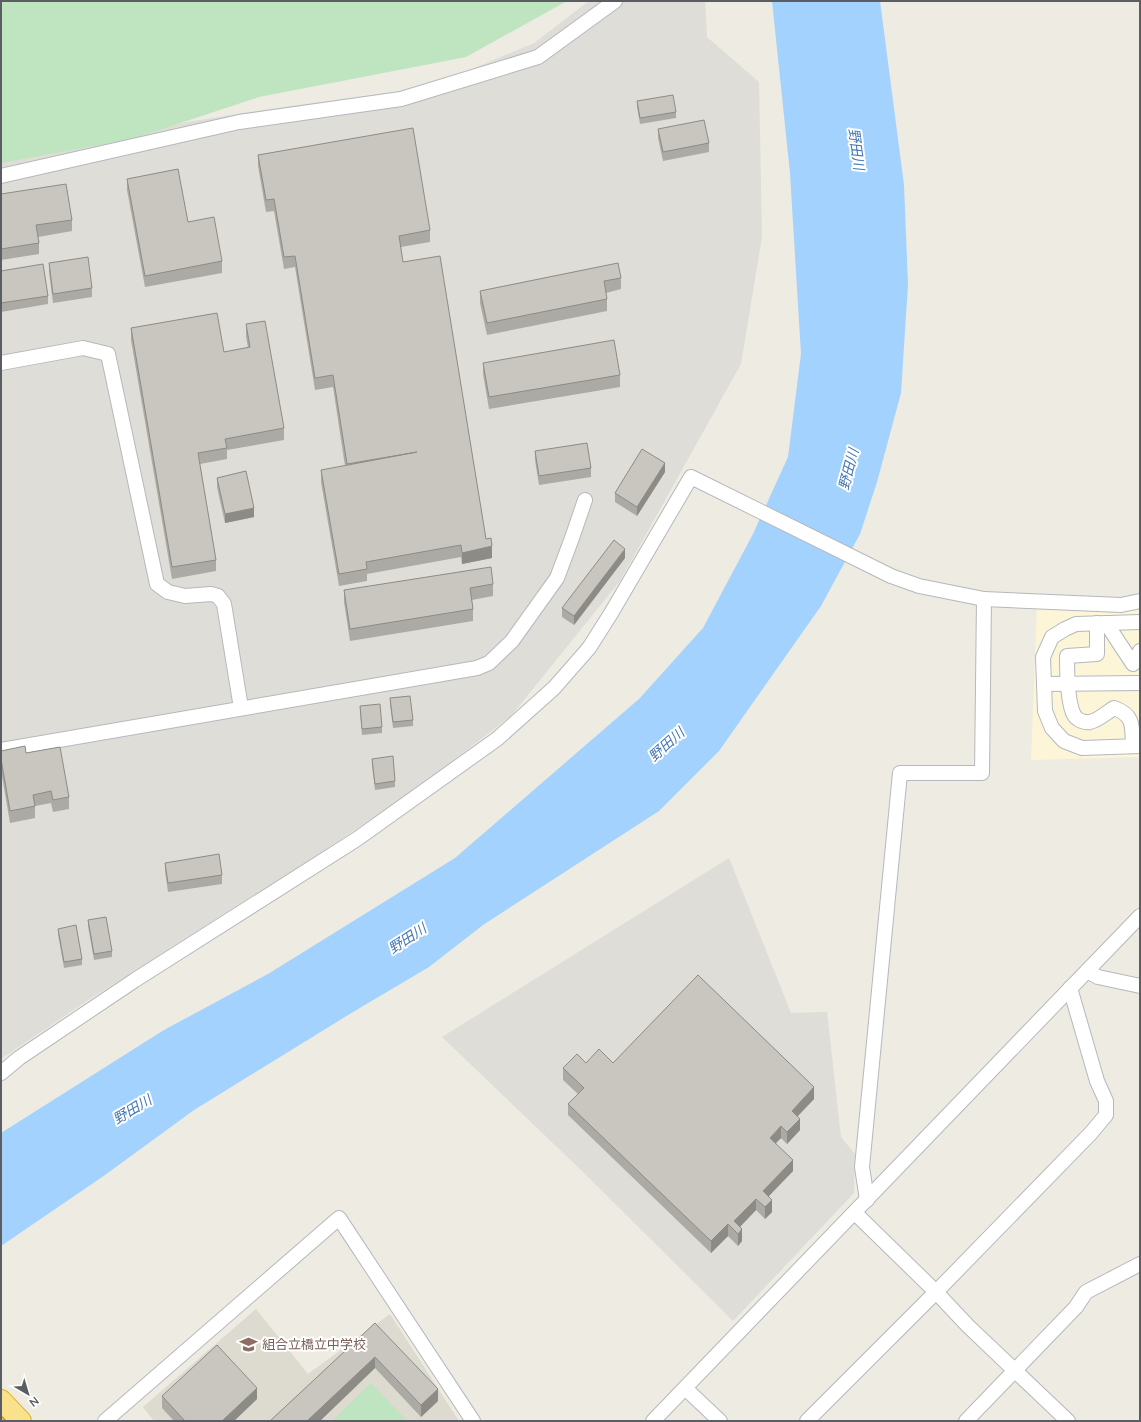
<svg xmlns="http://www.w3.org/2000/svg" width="1141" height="1422" font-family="Lato,'Noto Sans JP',sans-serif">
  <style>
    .commercial { fill: #fdf5d7 }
    .industrial { fill: #deddd7 }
    .education { fill: #dddad0 }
    .green { fill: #bfe4c0 }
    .water { fill: #a2d2fd }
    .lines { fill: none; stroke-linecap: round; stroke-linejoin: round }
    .minor-casing { stroke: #b5b8bc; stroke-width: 16 }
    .highway-casing { stroke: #e9ab06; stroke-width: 22 }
    .minor { stroke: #fff; stroke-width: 14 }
    .highway { stroke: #fae28c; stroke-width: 20 }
    .wall { fill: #acaaa4 }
    .shaded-wall { fill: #8c8b86 }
    .building { fill: #c8c6bf; stroke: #8c8b86 }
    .labels { text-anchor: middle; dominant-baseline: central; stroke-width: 4; stroke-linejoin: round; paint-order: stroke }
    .education-label { font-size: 13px; fill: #785e54; stroke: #fff; text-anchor: start }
    .water-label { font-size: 14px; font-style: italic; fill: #4377b6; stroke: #fff }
  </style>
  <rect width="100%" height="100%" fill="#edebe2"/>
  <!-- commercial -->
  <polygon class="commercial" points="1037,605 1111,613 1140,609 1140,757 1031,760"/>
  <!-- industrial -->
  <g class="industrial">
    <polygon points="589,1 705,1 707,37 759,82 762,237 741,364 620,581 511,716 412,792 317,855 93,997 1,1059 1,155 94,137 263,110 429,87 534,43"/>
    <polygon points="729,858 791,1013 827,1012 841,1137 855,1154 854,1193 733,1321 581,1170 442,1037"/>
  </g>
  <!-- education -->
  <polygon class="education" points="256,1309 308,1374 390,1314 459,1421 154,1421 143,1407"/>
  <!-- green -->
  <g class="green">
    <polygon points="1,1 567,1 466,57 259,97 132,139 1,163"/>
    <polygon points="371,1383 407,1421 332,1421"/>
  </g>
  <!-- water -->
  <polygon class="water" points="772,1 880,1 904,185 908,284 901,393 877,482 860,534 821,606 719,751 659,811 483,925 429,967 353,1012 194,1110 105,1175 1,1246 1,1133 164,1030 268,974 455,858 639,699 703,628 753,534 788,457 801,354 790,173"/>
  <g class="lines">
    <defs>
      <g id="minor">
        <polyline points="1,176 239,122 401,99 538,57 615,1"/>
        <polyline points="1,363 83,348 108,354 157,584 168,592 185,596 211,594 218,596 224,604 241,708"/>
        <polyline points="1140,622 1076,624 1065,629 1052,637 1043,657 1045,711 1052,728 1064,741 1082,748 1140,746"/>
        <path d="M1097 623V654L1067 656C1067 671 1067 702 1074 715 1077 720 1084 723 1090 722 1099 720 1107 712 1114 708 1135 715 1132 728 1133 746"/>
        <polyline points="1106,623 1133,664 1140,651"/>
        <polyline points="1044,684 1140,683"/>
        <polyline points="1,750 477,668 489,663 512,641 557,578 572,538 585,500"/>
        <polyline points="1087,971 1098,977 1140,986"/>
        <polyline points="1,1073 19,1058 135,980 357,839 497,739 554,688 589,648 610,615 691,477 891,576 919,586 984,599 1121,605 1140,601"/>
        <polyline points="867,1200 862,1167 900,773 982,773 984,599"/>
        <polyline points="855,1213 936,1292 968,1326 1068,1421"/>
        <polyline points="685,1388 720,1421"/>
        <polyline points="105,1421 339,1218 473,1421"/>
        <polyline points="653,1421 1140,916"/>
        <polyline points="807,1421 936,1292 1091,1133 1106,1115 1106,1101 1097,1081 1070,988"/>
        <polyline points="966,1421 1076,1307 1086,1292 1140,1264"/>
      </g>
      <polyline id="highway" points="1,1400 21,1421"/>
    </defs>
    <!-- minor casing -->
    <use href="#minor" class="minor-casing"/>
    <!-- highway casing -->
    <use href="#highway" class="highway-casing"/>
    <!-- minor -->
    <use href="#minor" class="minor"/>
    <!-- highway -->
    <use href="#highway" class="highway"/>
  </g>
  <!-- wall -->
  <g class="wall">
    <polygon points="637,101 676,112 676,118 640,124 637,107"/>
    <polygon points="658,129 709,143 709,152 663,161 658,138"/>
    <polygon points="258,155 430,230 430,242 401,247 403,262 492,558 462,564 461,557 367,574 367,581 339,586 321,482 321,470 345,466 333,387 315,390 295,267 284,269 274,211 266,212 258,166"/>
    <polygon points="127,179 188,222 222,261 222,273 145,287 127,190"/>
    <polygon points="1,194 72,220 72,231 38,237 39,243 39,254 1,260"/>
    <polygon points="49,263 92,288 92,297 53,303 49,272"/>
    <polygon points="1,271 48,296 48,304 1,312"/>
    <polygon points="621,278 621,289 606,293 607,299 607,311 487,335 480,303 480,291"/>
    <polygon points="246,324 284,428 284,440 227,450 227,459 200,464 216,560 216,571 172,579 131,340 131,328 224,352 248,348 246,336"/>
    <polygon points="483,363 620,375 620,387 489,409 483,374"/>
    <polygon points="535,451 591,468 591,477 539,485 535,460"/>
    <polygon points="665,472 637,516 615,502 615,493"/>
    <polygon points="217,478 254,517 225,523 217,487"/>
    <polygon points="625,558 574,625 562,617 562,608"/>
    <polygon points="493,584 493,596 472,600 473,609 473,621 350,641 344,602 344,590"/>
    <polygon points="390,698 413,720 413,726 393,728 390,704"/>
    <polygon points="360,706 382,727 382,733 362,735 360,712"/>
    <polygon points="1,751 26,753 69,797 69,809 53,812 51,803 35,806 35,818 10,823 1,770"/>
    <polygon points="372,759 395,781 395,787 375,790 372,765"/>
    <polygon points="165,863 222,875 222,884 168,892 165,871"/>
    <polygon points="88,920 112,951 112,957 94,960 88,926"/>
    <polygon points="58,929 82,959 82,965 64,968 58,934"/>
    <polygon points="586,1063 613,1063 814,1099 798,1116 800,1130 787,1144 781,1138 776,1143 793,1171 769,1196 772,1212 765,1219 756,1210 740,1227 742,1241 738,1246 728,1236 711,1253 568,1115 568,1104 578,1094 563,1080 563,1068"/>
    <polygon points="375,1323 438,1401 421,1417 375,1368 320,1421 270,1421"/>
    <polygon points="162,1396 257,1399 234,1421 174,1421 162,1408"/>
  </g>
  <!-- shaded-wall -->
  <g class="shaded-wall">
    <polygon points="665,463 665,472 637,516 637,507"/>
    <polygon points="254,508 254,517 225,523 225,514"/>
    <polygon points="492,546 492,558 462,564 462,553"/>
    <polygon points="625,549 625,558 574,625 574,616"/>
    <polygon points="814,1087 814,1099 792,1122 792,1111"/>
    <polygon points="800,1119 800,1130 787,1144 787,1132"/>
    <polygon points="781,1126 781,1138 770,1149 770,1138"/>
    <polygon points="793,1160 793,1171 763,1202 763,1191"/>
    <polygon points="756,1199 756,1210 735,1232 734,1221"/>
    <polygon points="772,1200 772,1212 765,1219 765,1207"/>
    <polygon points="728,1224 728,1236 711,1253 711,1241"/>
    <polygon points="742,1229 742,1241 738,1246 738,1234"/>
    <polygon points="375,1357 375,1368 320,1421 307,1421"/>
    <polygon points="257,1388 257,1399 234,1421 222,1421"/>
    <polygon points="438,1389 438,1401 421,1417 421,1405"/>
  </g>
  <!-- building -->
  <g class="building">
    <polygon points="673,95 676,112 640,118 637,101"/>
    <polygon points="704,120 709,143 663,152 658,129"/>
    <polygon points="413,128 430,230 399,236 403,262 440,256 486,539 491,538 492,546 462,553 461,545 366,562 367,569 339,574 321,470 417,452 347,464 333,375 315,378 295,256 284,257 274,199 266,200 258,155"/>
    <polygon points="178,169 188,222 214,217 222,261 145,276 127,179"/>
    <polygon points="66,184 72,220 36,225 39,243 1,249 1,194"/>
    <polygon points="88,257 92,288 53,294 49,263"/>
    <polygon points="618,263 621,278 604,281 607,299 487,323 480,291"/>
    <polygon points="43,264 48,296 1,303 1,271"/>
    <polygon points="217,313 224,352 250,347 246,324 265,321 284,428 225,439 227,448 198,453 216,560 172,567 131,328"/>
    <polygon points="614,340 620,375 489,397 483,363"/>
    <polygon points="587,443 591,468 539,476 535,451"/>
    <polygon points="642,449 665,463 637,507 615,493"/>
    <polygon points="246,471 254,508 225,514 217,478"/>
    <polygon points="614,540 625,549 574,616 562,608"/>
    <polygon points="491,567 493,584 470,588 473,609 350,629 344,590"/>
    <polygon points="410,696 413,720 393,722 390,698"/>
    <polygon points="380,704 382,727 362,729 360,706"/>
    <polygon points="25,746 26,753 60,747 69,797 53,800 51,791 33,795 35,806 10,811 1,759 1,751"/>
    <polygon points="393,756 395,781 375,784 372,759"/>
    <polygon points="219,854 222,875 168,883 165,863"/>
    <polygon points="106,917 112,951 94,954 88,920"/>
    <polygon points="76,925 82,959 64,962 58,929"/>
    <polygon points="698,975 814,1087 792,1111 800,1119 787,1132 781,1126 770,1138 793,1160 763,1191 772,1200 765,1207 756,1199 734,1221 742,1229 738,1234 728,1224 711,1241 568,1104 584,1088 563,1068 577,1054 586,1063 599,1049 613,1063"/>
    <polygon points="375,1323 438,1389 421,1405 375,1357 307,1421 270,1421"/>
    <polygon points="217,1345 257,1388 222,1421 185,1421 162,1396"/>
    <polygon points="1,1416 6,1421 1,1421"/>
  </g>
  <!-- icons -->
  <defs>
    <symbol id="school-bare" viewBox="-9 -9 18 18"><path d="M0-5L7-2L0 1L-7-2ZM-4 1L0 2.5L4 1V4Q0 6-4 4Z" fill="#8d6e63" stroke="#fff" stroke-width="2.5" paint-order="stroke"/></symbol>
  </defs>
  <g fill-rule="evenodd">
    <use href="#school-bare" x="236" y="1332" width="25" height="25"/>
  </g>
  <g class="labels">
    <!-- education labels -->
    <g class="education-label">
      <text x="262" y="1344">組合立橋立中学校</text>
    </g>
    <!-- water labels -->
    <g class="water-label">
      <text transform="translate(857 149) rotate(82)">野田川</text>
      <text transform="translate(848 469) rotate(-75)">野田川</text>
      <text transform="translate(666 744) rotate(-42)">野田川</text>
      <text transform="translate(407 938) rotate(-33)">野田川</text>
      <text transform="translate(132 1109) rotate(-31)">野田川</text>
    </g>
  </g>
  <!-- border -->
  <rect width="1141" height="1422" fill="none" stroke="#5a5e63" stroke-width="4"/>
  <!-- north arrow -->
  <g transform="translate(28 1394) rotate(142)" stroke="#ffffff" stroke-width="3" paint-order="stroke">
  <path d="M0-3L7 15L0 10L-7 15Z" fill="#5a5e63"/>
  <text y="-6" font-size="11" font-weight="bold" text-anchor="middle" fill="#5a5e63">N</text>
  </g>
</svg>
